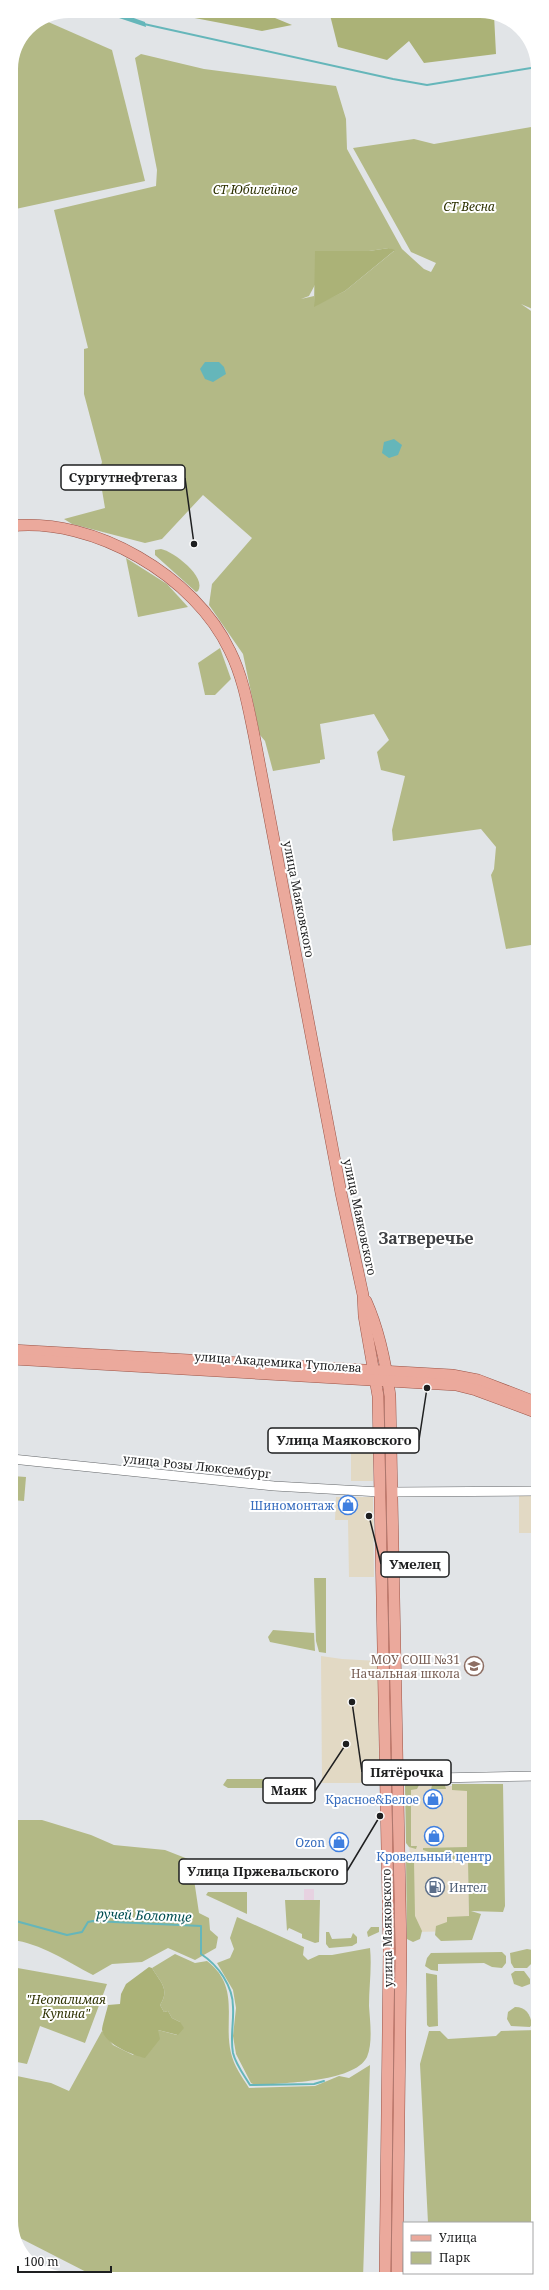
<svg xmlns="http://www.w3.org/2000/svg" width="549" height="2290" font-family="'Noto Serif',serif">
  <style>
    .commercial { fill: #e2d9c4 }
    .industrial { fill: #e7d2e1 }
    .green { fill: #b3b986; fill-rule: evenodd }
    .forest { fill: #abb277 }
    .water { fill: #65b6ba }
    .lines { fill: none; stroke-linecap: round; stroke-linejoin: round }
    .stream { stroke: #65b6ba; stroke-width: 2 }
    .minor-casing { stroke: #636669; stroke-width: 10 }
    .major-casing { stroke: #9b5346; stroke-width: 12 }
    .minor { stroke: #fff; stroke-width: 9 }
    .major { stroke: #eba99c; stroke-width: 11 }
    .labels { text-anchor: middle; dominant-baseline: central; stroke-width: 4; stroke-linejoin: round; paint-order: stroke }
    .park-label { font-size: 12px; font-style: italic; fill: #2d3101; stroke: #fff }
    .street-label { font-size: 12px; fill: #1e1f20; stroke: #fff }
    .shop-label { font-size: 12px; fill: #366cbe; stroke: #fff; text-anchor: end }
    .education-label { font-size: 12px; fill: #785e54; stroke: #fff; text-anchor: end }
    .service-label { font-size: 12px; fill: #4e5e75; stroke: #fff; text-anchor: start }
    .water-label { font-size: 13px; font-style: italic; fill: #004e51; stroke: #fff }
    .district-label { font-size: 16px; font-weight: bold; fill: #3f4144; stroke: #fff }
    .leader { fill: none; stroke: #1e1f20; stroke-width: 1.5 }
    .callout-dot { fill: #1e1f20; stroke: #fff; stroke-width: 1.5 }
    .callout { fill: #fff; stroke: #1e1f20; stroke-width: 1.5 }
    .callout-label { font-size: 13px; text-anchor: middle; font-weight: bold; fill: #1e1f20 }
  </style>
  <rect width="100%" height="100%" fill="#e1e4e7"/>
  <!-- commercial -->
  <g class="commercial">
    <rect x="351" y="1448" width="22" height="33"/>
    <polygon points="519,1494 538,1494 538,1521 535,1521 535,1533 519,1533"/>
    <polygon points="336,1497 373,1497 374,1577 349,1577 348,1520 335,1520"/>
    <polygon points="321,1656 342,1659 378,1661 379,1779 359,1783 322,1783"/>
    <polygon points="409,1786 468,1786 469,1931 410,1932"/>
  </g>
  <!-- industrial -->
  <rect class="industrial" x="304" y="1889" width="10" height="12"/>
  <!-- green -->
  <g class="green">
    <polygon points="46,21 112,50 145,181 11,210 11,69 28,28"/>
    <path d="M141 54 204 69 336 86 346 119 347 149 402 249 424 269 431 272 436 263 411 252 353 148 414 139 434 144 537 126V311L521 304 537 315V944L506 949 491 875 494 869 496 847 481 829 393 841 392 830 405 776 381 770 377 752 389 740 374 714 320 724 325 759 320 760V763L273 771 265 741 260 735 243 654 209 605 212 584 252 538 203 495 162 539 145 543 72 524 64 519 105 508 99 472 102 462 84 394V349L88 348 54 210 156 186 157 170 135 58ZM389 248 394 251 345 291 314 306V296L301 299 309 296 333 251H369Z"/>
    <path d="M161 549C173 551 207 577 198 591L196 592 155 555V550Z"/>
    <polygon points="126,558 167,584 188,607 138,617"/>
    <polygon points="220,648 231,679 215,695 205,695 198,663"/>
    <polygon points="12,1476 26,1477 24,1501 12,1500"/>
    <polygon points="314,1578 326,1578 326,1653 319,1652 316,1641"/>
    <polygon points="273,1630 314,1633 315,1651 270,1642 268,1637"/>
    <polygon points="227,1779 269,1779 273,1785 270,1788 228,1788 223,1785"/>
    <polygon points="408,1781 420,1783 417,1789 411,1790 411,1846 417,1846 416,1849 409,1847 406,1843 405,1786"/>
    <polygon points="433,1782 444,1782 446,1789 431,1789"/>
    <polygon points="452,1784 503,1784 505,1906 503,1912 471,1911 481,1914 472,1940 441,1941 435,1935 436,1926 447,1922 447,1917 469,1916 468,1861 453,1860 423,1850 423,1848 467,1847 467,1791 452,1790"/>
    <path d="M12 1820H42L91 1835 114 1845 165 1850 188 1859 192 1866 199 1913 209 1918 210 1930 218 1937 216 1948 195 1960 168 1948 142 1962 112 1964 93 1975C68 1962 40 1943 12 1940Z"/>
    <polygon points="408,1857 412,1857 414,1861 415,1916 422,1931 420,1939 413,1942 407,1939 406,1858"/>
    <polygon points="208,1892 247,1892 247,1914 206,1895"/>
    <polygon points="285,1900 320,1900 319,1942 315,1943 302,1938 302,1934 289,1928 287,1931"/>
    <path d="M237 1917 304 1947 303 1955 308 1960 319 1955H332L370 1948C372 1968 369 1986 369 2006 370 2021 373 2043 367 2057 354 2083 280 2083 255 2085L251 2083 236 2054 233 2036 236 2008 233 1990 217 1963 230 1958 234 1949 230 1938Z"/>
    <polygon points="371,1927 379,1927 379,1932 368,1937 367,1932"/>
    <polygon points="326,1932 329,1932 332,1939 351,1938 353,1933 357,1937 357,1943 352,1946 329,1948 326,1944"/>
    <polygon points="527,1949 538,1951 538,1962 533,1962 527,1968 514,1968 511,1963 510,1953"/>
    <polygon points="502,1952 506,1956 506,1963 502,1968 492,1967 484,1963 438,1964 438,1971 431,1970 425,1966 427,1958 431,1953"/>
    <path d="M175 1954 195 1963 207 1961C241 1987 223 2020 231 2053 234 2066 242 2077 249 2088L315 2086 339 2076 349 2078 370 2065 363 2278 100 2279 14 2235 12 2232V2075L51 2083 69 2091 102 2031 113 2045 133 2055 158 2030 177 2035 180 2022 172 2018 168 2011 164 2012 160 2005C170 1989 161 1983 152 1968Z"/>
    <polygon points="12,1967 107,1984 85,2043 40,2026 27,2064 12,2061"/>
    <polygon points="515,1971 524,1971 530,1979 530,1984 522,1987 514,1984 511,1974"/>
    <polygon points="426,1973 437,1975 438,2026 429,2027 427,2025"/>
    <path d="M515 2007C526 2007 530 2014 532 2024L530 2027 511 2026 507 2019 508 2012Z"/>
    <polygon points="538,2030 538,2221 532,2237 532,2223 428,2223 420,2064 429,2031 440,2031 448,2039 496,2036 501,2031"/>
    <polygon points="431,2273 499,2273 491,2278 431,2278"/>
  </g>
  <!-- forest -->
  <g class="forest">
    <polygon points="158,11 258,11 292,25 262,31"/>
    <polygon points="329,11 487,11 494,15 496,54 424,63 409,41 387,60 338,47"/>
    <polygon points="389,248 395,250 345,291 314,307 315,251 369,251"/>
    <path d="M149 1967 152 1968C161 1983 170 1989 160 2005L164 2012 168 2011 172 2018 180 2022 184 2028 178 2035 158 2030 160 2039 145 2058C132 2055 105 2044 102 2030 102 2026 107 2010 108 2005L120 2004 121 1994 126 1984Z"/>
  </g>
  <!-- water -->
  <g class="water">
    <polygon points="98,11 114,11 145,22 146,27"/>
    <polygon points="205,362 219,362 224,367 226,374 213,382 205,379 200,369"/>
    <polygon points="394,439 402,445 398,455 389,458 382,453 384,442"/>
  </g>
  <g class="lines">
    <!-- stream -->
    <g class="stream">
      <polyline points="144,24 393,79 427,85 537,67"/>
      <path d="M12 1920 67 1935 82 1932 88 1922 93 1921 201 1926V1954C218 1965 233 1986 233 2007 234 2023 230 2037 233 2053 236 2065 244 2075 250 2085L314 2084 324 2081"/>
    </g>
    <defs>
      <g id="minor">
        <polyline points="12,1459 274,1486 380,1492"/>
        <polyline points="392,1492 538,1491"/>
        <polyline points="386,1779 538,1776"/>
      </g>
      <g id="major">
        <path d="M11 526C94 517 195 576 230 651 243 677 248 706 254 735L341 1193 363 1295 364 1316 378 1396 389 1950 385 2278"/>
        <path d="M366 1301C379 1330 386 1364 390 1396L401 1949 397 2278"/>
        <polyline points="12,1350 452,1375 478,1380 538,1403"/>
        <polyline points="12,1359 456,1385 476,1390 538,1413"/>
      </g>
    </defs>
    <!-- minor casing -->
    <use href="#minor" class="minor-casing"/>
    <!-- major casing -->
    <use href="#major" class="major-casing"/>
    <!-- minor -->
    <use href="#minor" class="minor"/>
    <!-- major -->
    <use href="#major" class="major"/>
  </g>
  <!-- icons -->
  <defs>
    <symbol id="shop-ring" viewBox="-11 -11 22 22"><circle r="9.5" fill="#fff" stroke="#3f7fe0" stroke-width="1.5"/><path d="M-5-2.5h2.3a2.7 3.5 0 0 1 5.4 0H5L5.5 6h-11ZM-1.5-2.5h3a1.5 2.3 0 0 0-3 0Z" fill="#3f7fe0"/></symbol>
    <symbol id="school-ring" viewBox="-11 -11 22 22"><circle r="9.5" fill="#fff" stroke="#8d6e63" stroke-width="1.5"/><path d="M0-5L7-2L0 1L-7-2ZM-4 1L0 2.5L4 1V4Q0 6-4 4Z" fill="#8d6e63"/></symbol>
    <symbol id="fuel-ring" viewBox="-11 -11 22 22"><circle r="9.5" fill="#fff" stroke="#5c6f8a" stroke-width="1.5"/><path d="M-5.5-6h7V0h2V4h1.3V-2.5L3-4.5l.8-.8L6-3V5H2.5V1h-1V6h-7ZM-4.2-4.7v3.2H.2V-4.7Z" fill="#5c6f8a"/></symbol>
  </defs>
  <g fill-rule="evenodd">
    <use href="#shop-ring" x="337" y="1494" width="22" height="22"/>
    <use href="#school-ring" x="463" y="1655" width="22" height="22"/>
    <use href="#shop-ring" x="422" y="1788" width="22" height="22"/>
    <use href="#shop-ring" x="423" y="1825" width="22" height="22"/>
    <use href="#shop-ring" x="328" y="1831" width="22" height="22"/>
    <use href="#fuel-ring" x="424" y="1876" width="22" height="22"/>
  </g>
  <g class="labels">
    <!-- park labels -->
    <g class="park-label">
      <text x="255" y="189">СТ Юбилейное</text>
      <text x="469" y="206">СТ Весна</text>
      <text x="66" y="1999">"Неопалимая<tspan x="66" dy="14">Купина"</tspan></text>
    </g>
    <!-- street labels -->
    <g class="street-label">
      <text transform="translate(299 899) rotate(79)">улица Маяковского</text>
      <text transform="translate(360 1217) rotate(78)">улица Маяковского</text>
      <text transform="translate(278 1362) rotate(4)">улица Академика Туполева</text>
      <text transform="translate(197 1466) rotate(6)">улица Розы Люксембург</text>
      <text transform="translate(387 1928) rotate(-91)">улица Маяковского</text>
    </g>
    <!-- shop labels -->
    <g class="shop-label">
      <text x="334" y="1505">Шиномонтаж</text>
      <text x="419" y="1799">Красное&amp;Белое</text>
      <text x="325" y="1842">Ozon</text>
      <text x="434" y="1856" text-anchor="middle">Кровельный центр</text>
    </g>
    <!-- education labels -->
    <g class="education-label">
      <text x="460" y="1659">МОУ СОШ №31<tspan x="460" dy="14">Начальная школа</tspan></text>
    </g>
    <!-- service labels -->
    <g class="service-label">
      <text x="449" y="1887">Интел</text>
    </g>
    <!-- water labels -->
    <g class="water-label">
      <text transform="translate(144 1915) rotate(2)">ручей Болотце</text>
    </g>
    <!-- district labels -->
    <g class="district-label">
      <text x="426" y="1238">Затверечье</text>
    </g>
  </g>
  <!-- crop -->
  <path d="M0 0H549V2290H0ZM69 18H480A51 51 0 0 1 531 69V2221A51 51 0 0 1 480 2272H69A51 51 0 0 1 18 2221V69A51 51 0 0 1 69 18Z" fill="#fff" fill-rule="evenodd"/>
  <!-- callouts -->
  <path class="leader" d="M194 544L185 478M427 1388L419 1440M369 1516L381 1564M352 1702L362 1772M346 1744L315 1791M380 1816L347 1871"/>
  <g class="callout-dot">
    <circle cx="194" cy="544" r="4"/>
    <circle cx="427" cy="1388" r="4"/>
    <circle cx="369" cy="1516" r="4"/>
    <circle cx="352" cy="1702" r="4"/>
    <circle cx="346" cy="1744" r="4"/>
    <circle cx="380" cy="1816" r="4"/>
  </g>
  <g class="callout">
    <rect x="61" y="465" width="124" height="25" rx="4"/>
    <rect x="268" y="1428" width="151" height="25" rx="4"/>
    <rect x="381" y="1552" width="68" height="25" rx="4"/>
    <rect x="362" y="1760" width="89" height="25" rx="4"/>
    <rect x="263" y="1778" width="52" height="25" rx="4"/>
    <rect x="179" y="1859" width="168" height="25" rx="4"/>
  </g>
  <g class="callout-label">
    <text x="123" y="482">Сургутнефтегаз</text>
    <text x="344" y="1445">Улица Маяковского</text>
    <text x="415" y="1569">Умелец</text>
    <text x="407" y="1777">Пятёрочка</text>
    <text x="289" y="1795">Маяк</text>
    <text x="263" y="1876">Улица Пржевальского</text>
  </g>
  <!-- legend -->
  <rect x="403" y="2222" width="130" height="52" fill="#ffffff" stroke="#a5a5a6"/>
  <rect x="411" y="2235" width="20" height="6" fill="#eba99c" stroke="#a5a5a6"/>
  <text x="439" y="2242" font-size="12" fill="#1e1f20">Улица</text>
  <rect x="411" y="2252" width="20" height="12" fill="#b3b986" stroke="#a5a5a6"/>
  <text x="439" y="2262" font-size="12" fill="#1e1f20">Парк</text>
  <!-- scale -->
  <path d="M18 2266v6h93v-6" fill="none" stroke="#1e1f20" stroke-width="2"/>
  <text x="24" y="2266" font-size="12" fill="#1e1f20" stroke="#ffffff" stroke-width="3" paint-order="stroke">100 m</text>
</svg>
